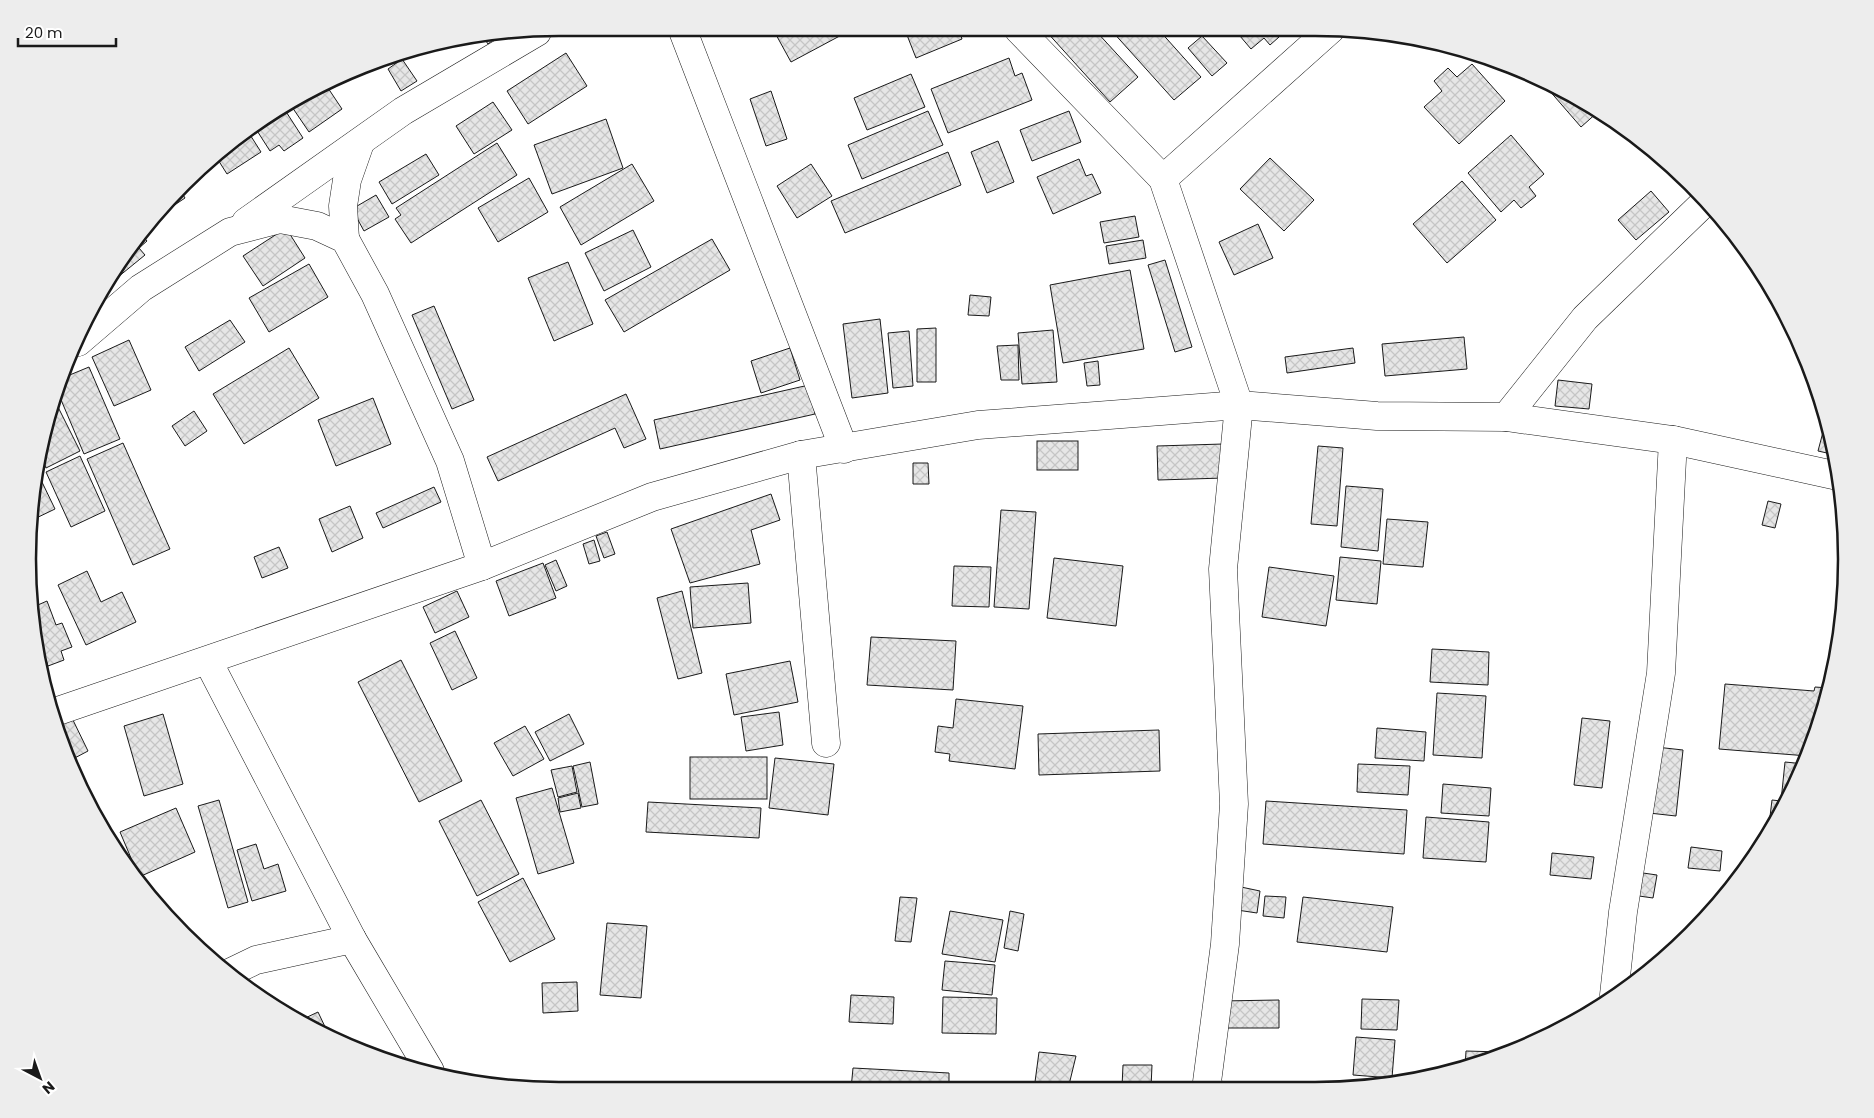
<svg xmlns="http://www.w3.org/2000/svg" width="1874" height="1118" font-family="Poppins,sans-serif">
  <style>
    .building { fill: url(#building-cross-hatch); stroke: #1a1a1a }
    .lines { fill: none; stroke-linecap: round; stroke-linejoin: round }
    .minor-casing { stroke: #1a1a1a; stroke-width: 29 }
    .minor { stroke: #fff; stroke-width: 28 }
    .rim { fill: none; stroke: #1a1a1a; stroke-width: 2.5 }
  </style>
  <defs>
    <pattern id="building-cross-hatch" width="8" height="8" patternUnits="userSpaceOnUse" patternTransform="scale(1.25)"><rect width="8" height="8" fill="#e6e6e6"/><path d="M0 0l8 8M0 8l8-8" fill="none" stroke="#c5c5c5"/></pattern>
  </defs>
  <rect width="100%" height="100%" fill="#fff"/>
  <!-- building -->
  <g class="building">
    <polygon points="1158,29 1201,77 1174,100 1111,30"/>
    <polygon points="1234,29 1277,29 1274,32 1279,37 1270,45 1264,38 1251,49"/>
    <polygon points="905,30 959,30 962,39 916,58"/>
    <polygon points="1045,30 1095,30 1138,77 1110,102"/>
    <polygon points="774,31 849,31 791,62"/>
    <polygon points="489,32 503,32 488,44 481,34"/>
    <polygon points="1202,36 1227,63 1212,76 1188,48"/>
    <polygon points="566,53 587,86 528,124 507,91"/>
    <polygon points="1009,58 1015,76 1022,73 1032,100 948,133 931,89"/>
    <polygon points="402,59 417,81 401,91 388,69"/>
    <polygon points="1472,64 1505,101 1459,144 1424,107 1442,91 1434,81 1448,68 1457,77"/>
    <polygon points="911,74 925,107 867,130 854,98"/>
    <polygon points="324,82 342,109 309,132 290,104"/>
    <polygon points="1550,87 1599,111 1581,127 1548,89"/>
    <polygon points="771,91 787,139 766,146 750,99"/>
    <polygon points="493,102 512,130 474,154 456,126"/>
    <polygon points="283,107 303,138 284,151 279,145 270,151 254,126"/>
    <polygon points="928,111 943,145 862,179 848,145"/>
    <polygon points="1069,111 1081,142 1032,161 1020,130"/>
    <polygon points="606,119 623,168 552,194 534,145"/>
    <polygon points="247,130 261,152 227,174 215,155 236,137"/>
    <polygon points="1511,135 1544,174 1529,187 1536,196 1521,208 1514,200 1501,212 1468,173"/>
    <polygon points="998,141 1014,182 987,193 971,152"/>
    <polygon points="497,143 517,175 411,243 395,219 401,215 396,208"/>
    <polygon points="948,152 961,185 845,233 831,201"/>
    <polygon points="426,154 439,175 392,204 379,182"/>
    <polygon points="1270,158 1314,200 1284,231 1240,189"/>
    <polygon points="1079,159 1086,176 1092,174 1101,193 1053,214 1037,177"/>
    <polygon points="632,164 654,201 581,245 560,207"/>
    <polygon points="811,164 832,196 797,218 777,186"/>
    <polygon points="529,178 548,212 498,242 478,208"/>
    <polygon points="1462,181 1496,220 1447,263 1413,224"/>
    <polygon points="179,188 185,198 155,218"/>
    <polygon points="1651,191 1669,212 1636,240 1618,220"/>
    <polygon points="376,195 389,217 364,231 352,209"/>
    <polygon points="1135,216 1139,237 1104,243 1100,222"/>
    <polygon points="1258,224 1273,258 1234,275 1219,242"/>
    <polygon points="286,228 305,258 263,286 243,256"/>
    <polygon points="633,230 651,267 604,291 585,253"/>
    <polygon points="141,234 147,241 139,248 145,255 118,277 113,271 117,263"/>
    <polygon points="712,239 730,270 624,332 605,300"/>
    <polygon points="1143,240 1146,258 1109,264 1106,246"/>
    <polygon points="1165,260 1192,347 1175,352 1148,265"/>
    <polygon points="568,262 593,324 554,341 528,278"/>
    <polygon points="309,264 328,297 269,332 249,298"/>
    <polygon points="1130,270 1144,349 1063,363 1050,285"/>
    <polygon points="970,295 991,297 989,316 968,315"/>
    <polygon points="434,306 474,400 452,409 412,315"/>
    <polygon points="880,319 888,393 852,398 843,324"/>
    <polygon points="230,320 245,342 199,371 185,347"/>
    <polygon points="936,328 936,382 917,382 917,329"/>
    <polygon points="1053,330 1057,382 1022,384 1018,333"/>
    <polygon points="909,331 913,386 893,388 888,333"/>
    <polygon points="1464,337 1467,369 1385,376 1382,344"/>
    <polygon points="129,340 151,390 114,406 92,357"/>
    <polygon points="1018,345 1019,380 1001,380 997,346"/>
    <polygon points="289,348 319,398 244,444 213,394"/>
    <polygon points="790,348 800,380 761,393 751,361"/>
    <polygon points="1353,348 1355,363 1287,373 1285,357"/>
    <polygon points="1098,361 1100,385 1087,386 1084,363"/>
    <polygon points="89,367 120,439 84,454 56,388 60,379"/>
    <polygon points="1558,380 1592,384 1589,409 1555,406"/>
    <polygon points="809,385 815,414 660,449 654,420"/>
    <polygon points="626,394 646,439 624,448 615,428 498,481 487,457"/>
    <polygon points="373,398 391,444 336,466 318,420"/>
    <polygon points="56,403 80,451 46,468 40,455 52,405"/>
    <polygon points="194,411 207,431 185,446 172,426"/>
    <polygon points="1823,432 1830,434 1836,455 1818,451"/>
    <rect x="1037" y="441" width="41" height="29"/>
    <polygon points="123,443 170,549 133,565 87,459"/>
    <polygon points="1223,444 1224,478 1158,480 1157,446"/>
    <polygon points="1318,446 1343,448 1337,526 1311,524"/>
    <polygon points="80,456 105,511 71,527 46,472"/>
    <polygon points="913,463 928,463 929,484 913,484"/>
    <polygon points="41,480 55,509 30,521 33,484"/>
    <polygon points="1346,486 1383,489 1378,551 1341,547"/>
    <polygon points="434,487 441,502 383,528 376,513"/>
    <polygon points="771,494 780,520 751,530 760,564 690,583 671,529"/>
    <polygon points="1768,501 1781,504 1775,528 1762,525"/>
    <polygon points="350,506 363,538 332,552 319,519"/>
    <polygon points="1001,510 1036,512 1029,609 994,607"/>
    <polygon points="1387,519 1428,522 1423,567 1383,564"/>
    <polygon points="607,532 615,554 604,558 596,536"/>
    <polygon points="594,540 600,561 589,564 583,544"/>
    <polygon points="279,547 288,568 262,578 254,557"/>
    <polygon points="1340,557 1381,561 1377,604 1336,600"/>
    <polygon points="1054,558 1123,566 1116,626 1047,618"/>
    <polygon points="556,560 567,586 556,591 545,565"/>
    <polygon points="543,563 556,598 509,616 496,581"/>
    <polygon points="954,566 991,567 989,607 952,606"/>
    <polygon points="1269,567 1334,576 1326,626 1262,617"/>
    <polygon points="87,571 101,602 122,592 136,622 86,645 58,585"/>
    <polygon points="748,583 751,623 693,628 690,587"/>
    <polygon points="457,591 469,617 435,633 423,607"/>
    <polygon points="682,591 702,673 678,679 657,598"/>
    <polygon points="47,601 56,625 62,623 72,647 61,651 64,660 48,666 45,657 39,660 32,629 31,608"/>
    <polygon points="455,631 477,678 452,690 430,643"/>
    <polygon points="871,637 956,641 953,690 867,685"/>
    <polygon points="1432,649 1489,652 1488,685 1430,682"/>
    <polygon points="401,660 462,781 419,802 358,682"/>
    <polygon points="790,661 798,702 734,715 726,674"/>
    <polygon points="1725,684 1814,691 1815,687 1829,688 1808,756 1719,749"/>
    <polygon points="1437,693 1486,696 1482,758 1433,755"/>
    <polygon points="956,699 1023,706 1015,769 949,761 950,754 935,752 938,726 953,728"/>
    <polygon points="779,712 783,745 746,751 741,717"/>
    <polygon points="163,714 183,784 144,796 124,726"/>
    <polygon points="569,714 584,744 550,761 535,732"/>
    <polygon points="71,716 88,751 69,761 54,725"/>
    <polygon points="1582,718 1610,721 1602,788 1574,785"/>
    <polygon points="525,726 544,759 513,776 494,743"/>
    <polygon points="1377,728 1426,732 1424,761 1375,758"/>
    <polygon points="1159,730 1160,771 1039,775 1038,734"/>
    <polygon points="1656,747 1683,750 1676,816 1649,813"/>
    <rect x="690" y="757" width="77" height="42"/>
    <polygon points="775,758 834,764 828,815 769,808"/>
    <polygon points="590,762 598,804 582,807 573,766"/>
    <polygon points="1785,762 1805,764 1768,833 1772,800 1781,801"/>
    <polygon points="1358,764 1410,766 1408,795 1357,792"/>
    <polygon points="572,766 577,792 558,797 551,770"/>
    <polygon points="1443,784 1491,788 1489,816 1441,813"/>
    <polygon points="552,788 574,863 538,874 516,798"/>
    <polygon points="578,793 581,808 560,812 558,798"/>
    <polygon points="219,800 248,902 228,908 198,806"/>
    <polygon points="481,800 519,874 477,896 439,821"/>
    <polygon points="1266,801 1407,810 1404,854 1263,844"/>
    <polygon points="648,802 761,808 759,838 646,832"/>
    <polygon points="176,808 195,852 139,877 120,832"/>
    <polygon points="1426,817 1489,822 1486,862 1423,858"/>
    <polygon points="256,844 264,869 278,864 286,891 252,901 237,850"/>
    <polygon points="1691,847 1722,851 1720,871 1688,868"/>
    <polygon points="1552,853 1594,857 1591,879 1550,875"/>
    <polygon points="1643,873 1657,875 1653,898 1639,896"/>
    <polygon points="523,878 555,939 510,962 478,902"/>
    <polygon points="1241,887 1260,891 1257,913 1237,910"/>
    <polygon points="1265,896 1286,897 1284,918 1263,916"/>
    <polygon points="900,897 917,898 911,942 895,941"/>
    <polygon points="1303,897 1393,907 1387,952 1297,942"/>
    <polygon points="950,911 1003,920 995,962 942,954"/>
    <polygon points="1010,911 1024,914 1018,951 1004,948"/>
    <polygon points="607,923 647,926 641,998 600,995"/>
    <polygon points="945,961 995,965 992,995 942,990"/>
    <polygon points="577,982 578,1011 543,1013 542,983"/>
    <polygon points="851,995 894,997 893,1024 849,1022"/>
    <polygon points="943,997 997,998 996,1034 942,1033"/>
    <polygon points="1362,999 1399,1000 1397,1030 1361,1029"/>
    <polygon points="1279,1000 1279,1028 1221,1028 1221,1001"/>
    <polygon points="318,1012 328,1033 301,1020"/>
    <polygon points="1356,1037 1395,1040 1392,1078 1353,1075"/>
    <polygon points="1466,1051 1501,1052 1465,1067"/>
    <polygon points="1039,1052 1076,1056 1068,1089 1035,1082"/>
    <polygon points="1123,1065 1152,1065 1151,1088 1122,1087"/>
    <polygon points="853,1068 949,1073 949,1089 851,1089"/>
    <polygon points="543,1082 546,1089 526,1089"/>
  </g>
  <g class="lines">
    <defs>
      <g id="minor">
        <polyline points="1019,30 1163,179 1239,405 1223,569 1234,804 1225,944 1207,1082 1210,1089"/>
        <polyline points="683,31 844,449"/>
        <polyline points="1163,179 1331,29"/>
        <polyline points="246,222 403,111 537,32"/>
        <polyline points="345,239 343,206 347,180 360,143"/>
        <polyline points="78,342 141,288 230,232 280,219 317,226 345,239 375,294 450,461 482,566"/>
        <polyline points="1506,417 1585,318 1706,201"/>
        <polyline points="801,455 826,743"/>
        <polyline points="208,661 352,939 430,1071"/>
        <polyline points="52,713 482,566 652,497 801,455 978,425 1239,405 1377,416 1506,417 1673,440 1838,476"/>
        <polyline points="229,973 256,960 352,939"/>
        <polyline points="1614,995 1623,912 1661,673 1673,440"/>
      </g>
    </defs>
    <!-- minor casing -->
    <use href="#minor" class="minor-casing"/>
    <!-- minor -->
    <use href="#minor" class="minor"/>
  </g>
  <!-- crop -->
  <path d="M0 0H1874V1118H0ZM559 36H1315A523 523 0 0 1 1838 559V559A523 523 0 0 1 1315 1082H559A523 523 0 0 1 36 559V559A523 523 0 0 1 559 36Z" fill="#ededed" fill-rule="evenodd"/>
  <path class="rim" d="M559 36H1315A523 523 0 0 1 1838 559V559A523 523 0 0 1 1315 1082H559A523 523 0 0 1 36 559V559A523 523 0 0 1 559 36Z"/>
  <!-- north arrow -->
  <g transform="translate(40 1078) rotate(139)" stroke="#ffffff" stroke-width="4" paint-order="stroke">
  <path d="M0-4L9 19L0 12L-9 19Z" fill="#1a1a1a"/>
  <text y="-8" font-size="14" font-weight="bold" text-anchor="middle" fill="#1a1a1a">N</text>
  </g>
  <!-- scale -->
  <path d="M18 38v8h98v-8" fill="none" stroke="#1a1a1a" stroke-width="2.5"/>
  <text x="25" y="38" font-size="15" fill="#1a1a1a" stroke="#ffffff" stroke-width="4" paint-order="stroke">20 m</text>
</svg>
